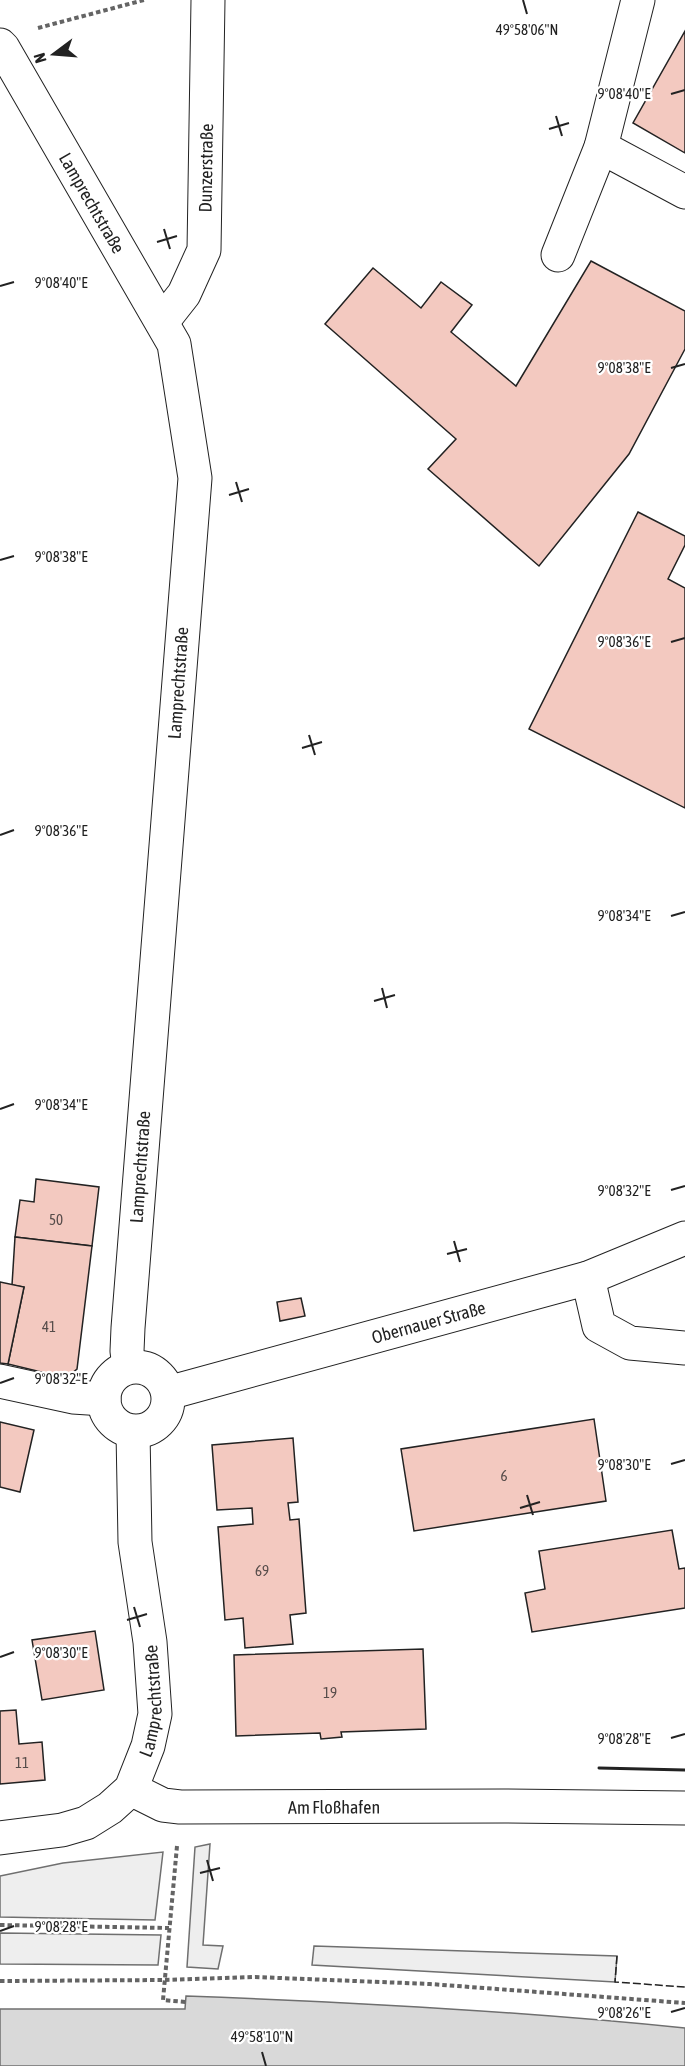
<svg xmlns="http://www.w3.org/2000/svg" width="685" height="2066" font-family="'Asap Condensed',sans-serif">
  <style>
    .green { fill: #eee; stroke: #6f6f6f; stroke-width: 1.5 }
    .water { fill: #d9d9d9; stroke: #6f6f6f; stroke-width: 1.5 }
    .building { fill: #f3c9c0; stroke: #222; stroke-width: 1.5 }
    .lines { fill: none; stroke-linecap: round; stroke-linejoin: round }
    .minor-casing { stroke: #222; stroke-width: 35 }
    .path { stroke: #646464; stroke-width: 4; stroke-dasharray: 4.5 3; stroke-linecap: butt }
    .minor { stroke: #fff; stroke-width: 33 }
    .fence { stroke: #222; stroke-width: 1.5; stroke-dasharray: 8 3; stroke-linecap: butt }
    .wall { stroke: #222; stroke-width: 3 }
    .ticks { fill: none; stroke: #222; stroke-width: 2 }
    .labels { text-anchor: middle; dominant-baseline: central; stroke-width: 4.5; stroke-linejoin: round; paint-order: stroke }
    .number-label { font-size: 15px; fill: #564c4a }
    .street-label { font-size: 18px; fill: #222; stroke: #fff }
    .ticks-label { font-size: 15px; text-anchor: middle; fill: #222; stroke: #fff; stroke-width: 4.5; stroke-linejoin: round; paint-order: stroke }
  </style>
  <rect width="100%" height="100%" fill="#fff"/>
  <!-- green -->
  <g class="green">
    <polygon points="210,1844 203,1945 223,1946 218,1969 187,1967 195,1847"/>
    <polygon points="163,1852 155,1920 0,1917 0,1876 63,1863"/>
    <polygon points="0,1933 161,1935 158,1965 0,1964"/>
    <polygon points="314,1946 617,1956 615,1982 312,1965"/>
  </g>
  <!-- water -->
  <path class="water" d="M186 1996C353 2002 519 2011 685 2028V2066H0V2009H185Z"/>
  <!-- building -->
  <g class="building">
    <polygon points="685,31 685,153 633,123"/>
    <polygon points="591,261 685,311 685,349 629,454 539,566 428,469 456,439 325,324 373,268 421,308 441,282 472,305 451,332 516,386"/>
    <polygon points="638,512 685,536 685,545 668,579 685,588 685,808 529,729"/>
    <polygon points="36,1179 99,1187 92,1246 15,1237 20,1200 34,1202"/>
    <polygon points="15,1237 92,1246 77,1369 66,1378 8,1364 24,1287 12,1285"/>
    <polygon points="0,1282 24,1287 8,1364 0,1363"/>
    <polygon points="301,1298 305,1316 280,1321 277,1302"/>
    <polygon points="594,1419 606,1501 414,1531 401,1449"/>
    <polygon points="0,1422 34,1430 20,1492 0,1487"/>
    <polygon points="293,1438 298,1502 288,1503 290,1520 299,1519 306,1613 290,1615 293,1644 245,1648 243,1618 225,1620 218,1527 253,1524 252,1508 217,1510 212,1445"/>
    <polygon points="672,1530 679,1569 685,1568 685,1608 532,1632 525,1593 545,1589 539,1551"/>
    <polygon points="95,1631 104,1690 42,1700 32,1640"/>
    <polygon points="423,1649 426,1729 341,1732 342,1737 321,1739 320,1733 236,1736 234,1655"/>
    <polygon points="16,1710 19,1744 42,1742 45,1780 0,1784 0,1711"/>
  </g>
  <g class="lines">
    <defs>
      <g id="minor">
        <polyline points="638,0 601,147 685,192"/>
        <path id="s1" d="M0 45 3 48 174 344 195 478 128 1328 127 1351 129 1367"/>
        <polyline points="558,255 601,147"/>
        <path id="s2" d="M162 322 184 294 204 250 208 0"/>
        <polyline points="588,1278 599,1326 630,1343 685,1348"/>
        <circle cx="136" cy="1399" r="32"/>
        <polyline points="0,1381 73,1397 104,1399"/>
        <path id="s3" d="M168 1393 588 1278 685 1238"/>
        <path id="s4" d="M131 1789 163 1805 180 1807 504 1806 685 1808"/>
        <path id="s5" d="M0 1838 62 1830 86 1823 110 1808 131 1789 148 1746 155 1714 150 1642 135 1542 133 1432"/>
      </g>
    </defs>
    <!-- minor casing -->
    <use href="#minor" class="minor-casing"/>
    <!-- path -->
    <g class="path">
      <polyline points="38,28 144,0"/>
      <polyline points="177,1846 163,2000 186,2002"/>
      <polyline points="0,1925 169,1928"/>
      <polyline points="0,1981 164,1980 255,1977 430,1984 685,2003"/>
    </g>
    <!-- minor -->
    <use href="#minor" class="minor"/>
    <!-- fence -->
    <polyline class="fence" points="617,1956 615,1982 685,1987"/>
    <!-- wall -->
    <polyline class="wall" points="599,1768 685,1770"/>
  </g>
  <!-- ticks -->
  <path class="ticks" d="M523 0 527 14M671 94 685 90M556 116 562 136M549 129 569 123M164 229 170 249M157 242 177 236M0 286 14 282M671 368 685 364M236 482 242 502M229 495 249 489M0 560 14 556M671 642 685 638M309 735 315 755M302 748 322 742M0 835 14 830M671 916 685 912M382 988 387 1008M374 1001 395 995M0 1109 14 1104M671 1190 685 1186M454 1241 460 1262M447 1254 467 1249M0 1383 14 1378M671 1464 685 1460M527 1495 533 1515M520 1508 540 1502M134 1607 140 1627M127 1620 147 1614M0 1657 14 1652M671 1738 685 1734M207 1860 213 1881M200 1873 220 1868M0 1931 14 1926M671 2012 685 2008M262 2052 266 2066"/>
  <g class="labels">
    <!-- number labels -->
    <g class="number-label">
      <text x="56" y="1219">50</text>
      <text x="49" y="1326">41</text>
      <text x="504" y="1475">6</text>
      <text x="262" y="1570">69</text>
      <text x="330" y="1692">19</text>
      <text x="22" y="1762">11</text>
    </g>
    <!-- street labels -->
    <g class="street-label">
      <text stroke="none"><textPath href="#s2" startOffset="166">Dunzerstraße</textPath></text>
      <text stroke="none"><textPath href="#s1" startOffset="183">Lamprechtstraße</textPath></text>
      <text transform="translate(178 683) rotate(-86)">Lamprechtstraße</text>
      <text transform="translate(140 1167) rotate(-86)">Lamprechtstraße</text>
      <text stroke="none"><textPath href="#s3" startOffset="270">Obernauer Straße</textPath></text>
      <text stroke="none"><textPath href="#s5" startOffset="236">Lamprechtstraße</textPath></text>
      <text stroke="none"><textPath href="#s4" startOffset="207">Am Floßhafen</textPath></text>
    </g>
  </g>
  <g class="ticks-label">
    <text x="527" y="35">49°58'06"N</text>
    <text x="624" y="99">9°08'40"E</text>
    <text x="61" y="288">9°08'40"E</text>
    <text x="624" y="373">9°08'38"E</text>
    <text x="61" y="562">9°08'38"E</text>
    <text x="624" y="647">9°08'36"E</text>
    <text x="61" y="836">9°08'36"E</text>
    <text x="624" y="921">9°08'34"E</text>
    <text x="61" y="1110">9°08'34"E</text>
    <text x="624" y="1196">9°08'32"E</text>
    <text x="61" y="1384">9°08'32"E</text>
    <text x="624" y="1470">9°08'30"E</text>
    <text x="61" y="1658">9°08'30"E</text>
    <text x="624" y="1744">9°08'28"E</text>
    <text x="61" y="1932">9°08'28"E</text>
    <text x="624" y="2018">9°08'26"E</text>
    <text x="262" y="2042">49°58'10"N</text>
  </g>
  <!-- north arrow -->
  <g transform="translate(54 54) rotate(254)" stroke="#ffffff" stroke-width="4.5" paint-order="stroke">
  <path d="M0-4.5L10 22L0 15L-10 22Z" fill="#222222"/>
  <text y="-9" font-size="16" font-weight="bold" text-anchor="middle" fill="#222222">N</text>
  </g>
</svg>
